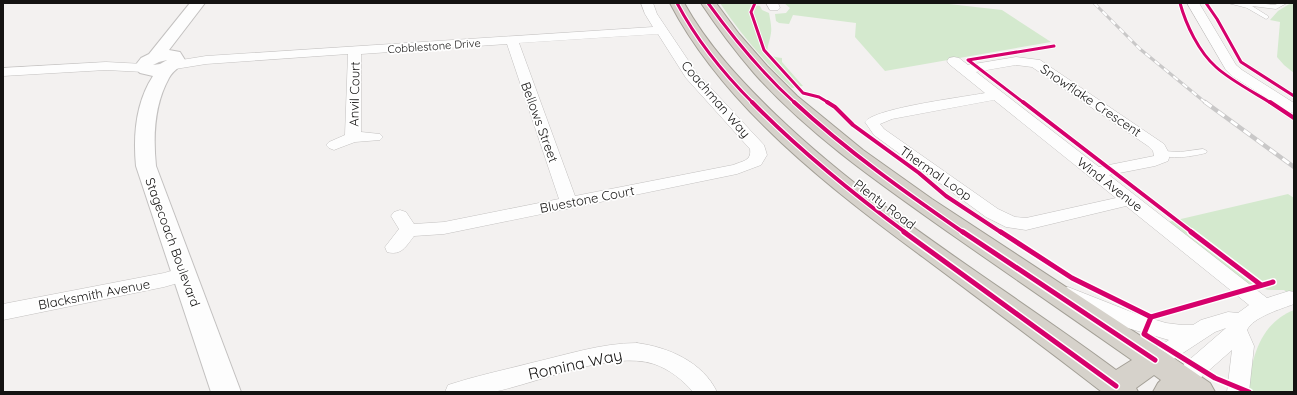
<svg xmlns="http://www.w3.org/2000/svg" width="1297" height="395" font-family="Quicksand,sans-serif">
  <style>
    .green { fill: #d4e9ce }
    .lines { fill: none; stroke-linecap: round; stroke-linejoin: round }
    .lane-casing { stroke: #c3c1c0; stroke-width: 1 }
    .street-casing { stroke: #c3c1c0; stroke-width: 1 }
    .secondary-casing { stroke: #c3c1c0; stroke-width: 2 }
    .highway-casing { stroke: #a39f96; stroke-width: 2 }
    .lane { fill: #fdfdfd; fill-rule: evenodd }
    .street { fill: #fdfdfd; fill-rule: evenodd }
    .secondary { fill: #fdfdfd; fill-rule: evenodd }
    .highway { fill: #d6d2cb; fill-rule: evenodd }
    .rail-far1-casing { stroke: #c9c8c8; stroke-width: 3 }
    .rail-casing { stroke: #c9c8c8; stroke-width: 4.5 }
    .rail-far1 { stroke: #fff; stroke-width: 2; stroke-dasharray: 6; stroke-linecap: butt }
    .rail { stroke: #fff; stroke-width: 3; stroke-dasharray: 8; stroke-linecap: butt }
    .cycleway-far2-casing { stroke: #fff; stroke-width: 5 }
    .cycleway-far1-casing { stroke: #fff; stroke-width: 6 }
    .cycleway-casing { stroke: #fff; stroke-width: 8 }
    .cycleway-far2 { stroke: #d6006c; stroke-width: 3 }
    .cycleway-far1 { stroke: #d6006c; stroke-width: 4 }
    .cycleway { stroke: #d6006c; stroke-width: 5 }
    .labels { text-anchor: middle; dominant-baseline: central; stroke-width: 3.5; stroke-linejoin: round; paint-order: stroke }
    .far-street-label { font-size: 11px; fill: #141312; stroke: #fff }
    .street-label { font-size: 13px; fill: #141312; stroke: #fff }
    .near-street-label { font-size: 16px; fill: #141312; stroke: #fff }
  </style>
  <rect width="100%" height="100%" fill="#f3f1f0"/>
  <!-- green -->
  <g class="green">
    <path d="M720 3H751L753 5 760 6 762 10 769 13C770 19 772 27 771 33 769 48 760 56 782 58V62L803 86 792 88C765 62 741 35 720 3Z"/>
    <polygon points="784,3 940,3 1002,10 1051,42 885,71 855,37 856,23 793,15 789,24 779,23 776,21 775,14 786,13 790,8"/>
    <polygon points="1291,3 1294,3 1294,73 1284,65 1277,57 1280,22 1270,20 1278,11"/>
    <polygon points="1288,194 1294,198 1294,298 1284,290 1268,290 1247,283 1168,222"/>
    <path d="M1294 310V392H1247C1252 358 1259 324 1294 310Z"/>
  </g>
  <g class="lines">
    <defs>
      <g id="lane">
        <polygon points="1228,3 1257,3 1275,5 1279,3 1287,3 1276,9 1252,6 1268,16 1268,18 1266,19 1247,8"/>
        <path d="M1203 149 1207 151 1206 153C1194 156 1168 161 1159 153L1163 151 1180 152Z"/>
      </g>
      <g id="street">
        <path d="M641 3H653L657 14 696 72 764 145 767 155 761 165 737 174 444 234 414 236C406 246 402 256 387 252L385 247 399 229 391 216 394 212 400 210 406 212 414 224 444 222 559 199 507 44 361 54V132L380 134 383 137 380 140 355 142 339 148 334 150 329 148 326 145 329 142 345 135 348 54 206 64 169 70 164 69 162 66 164 63 169 62 206 56 653 27 645 14ZM658 34 686 78 750 149C752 161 742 161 733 165L575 196 519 43Z"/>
        <polygon points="766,3 778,3 780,8 778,10 770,10"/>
        <polygon points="1187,3 1199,3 1236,65 1242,70 1294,103 1294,113 1289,112 1232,76 1226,70"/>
        <path d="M954 57 959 58 968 65 1016 57 1040 60 1164 144 1170 155 1168 161 1155 166 1109 175 1267 298 1289 291 1294 292V304C1281 309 1253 317 1247 330L1254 346 1249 392H1227L1232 350 1190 387 1182 389 1174 387 1171 380 1174 373 1226 328 1215 332 1163 366 1155 369 1147 366 1144 360 1147 354 1169 340 1124 327 1061 299 1058 294 1061 289 1068 287 1139 315 1166 323 1182 325H1193L1201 320 1228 312 1238 313 1249 305 1126 206 1026 230 1006 227 986 217 874 135 865 122C874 108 965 97 985 93L949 64 947 61 949 58ZM1016 65 1032 67 1148 146 1153 151 1154 156 1099 167 976 72ZM994 100 1116 198 1026 218 1015 217 998 209 884 129 880 124 892 119Z"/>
        <polygon points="106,62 144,64 149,65 151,68 149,71 144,72 106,70 3,76 3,68"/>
        <polygon points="185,267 192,269 195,274 192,279 164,287 3,320 3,304 164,273"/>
        <path d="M637 343C668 347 703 362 717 392H693C683 380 669 369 654 364 611 350 538 383 493 392 478 395 460 392 445 392L448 385C475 376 504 370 531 363 566 355 601 343 637 343Z"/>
      </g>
      <path id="secondary" d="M190 3H205L169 50 180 52 185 60C181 67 173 70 169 78 154 105 153 136 156 166L241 392H211L136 166C133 135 136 102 153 76L140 73 134 67 141 58 149 54ZM167 60 160 64 153 65 159 62Z"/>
      <path id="highway" d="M670 3H684C708 46 741 81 776 115 878 213 1003 286 1116 370L1132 360C1072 318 1011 276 951 234 882 185 810 136 754 73 735 51 717 27 701 3H716L739 34 767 66 797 96 863 150 932 199 1165 352 1210 383 1215 392H1153L1158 383 1161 380 1154 375 1136 388 1138 392H1102C1043 346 983 302 923 257 831 189 724 107 670 3Z"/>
    </defs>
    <!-- lane casing -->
    <use href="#lane" class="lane-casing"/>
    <!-- street casing -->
    <use href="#street" class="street-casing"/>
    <!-- secondary casing -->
    <use href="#secondary" class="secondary-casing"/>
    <!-- highway casing -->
    <use href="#highway" class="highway-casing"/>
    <!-- lane -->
    <use href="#lane" class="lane"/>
    <!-- street -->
    <use href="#street" class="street"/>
    <!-- secondary -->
    <use href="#secondary" class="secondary"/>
    <!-- highway -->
    <use href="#highway" class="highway"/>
    <defs>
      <polyline id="rail-far1" points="1094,3 1140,49 1206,103"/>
      <polyline id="rail" points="1205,102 1294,167"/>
    </defs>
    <!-- rail-far1 casing -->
    <use href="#rail-far1" class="rail-far1-casing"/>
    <!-- rail casing -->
    <use href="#rail" class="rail-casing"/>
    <!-- rail-far1 -->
    <use href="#rail-far1" class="rail-far1"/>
    <!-- rail -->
    <use href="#rail" class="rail"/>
    <defs>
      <g id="cycleway-far2">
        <path d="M677 3C697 41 723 73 753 103"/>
        <path d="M708 3C734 39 762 73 795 103"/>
        <polyline points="755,3 751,12 764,50 803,93 819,97 829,103"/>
        <path d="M1180 3C1186 25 1199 52 1216 67 1230 80 1255 93 1271 103"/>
        <polyline points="1206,3 1217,19 1241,62 1294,96"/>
        <polyline points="1024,103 968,60 1054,46"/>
      </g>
      <g id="cycleway-far1">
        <path d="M752 102C799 150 852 193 906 233"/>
        <path d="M794 102C847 151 905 192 964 233"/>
        <polyline points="827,102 835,107 853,125 919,173 946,196 1002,233"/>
        <polyline points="1023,102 1193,233"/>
        <polyline points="1270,102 1294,118"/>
      </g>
      <g id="cycleway">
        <polyline points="904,232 1116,386"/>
        <polyline points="963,232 1155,360"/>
        <polyline points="1001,232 1072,278 1151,317 1144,334 1215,378 1249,392"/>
        <polyline points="1191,232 1261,285"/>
        <polyline points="1151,317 1273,282"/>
      </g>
    </defs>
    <!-- cycleway-far2 casing -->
    <use href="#cycleway-far2" class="cycleway-far2-casing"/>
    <!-- cycleway-far1 casing -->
    <use href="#cycleway-far1" class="cycleway-far1-casing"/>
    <!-- cycleway casing -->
    <use href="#cycleway" class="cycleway-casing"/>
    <!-- cycleway-far2 -->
    <use href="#cycleway-far2" class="cycleway-far2"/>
    <!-- cycleway-far1 -->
    <use href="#cycleway-far1" class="cycleway-far1"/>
    <!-- cycleway -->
    <use href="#cycleway" class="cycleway"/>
  </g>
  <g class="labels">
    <!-- far-street labels -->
    <g class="far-street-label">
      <text transform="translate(434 46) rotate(-4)">Cobblestone Drive</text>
    </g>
    <!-- street labels -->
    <g class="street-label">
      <text transform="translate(354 94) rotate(-89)">Anvil Court</text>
      <text transform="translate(716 99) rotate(49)">Coachman Way</text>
      <text transform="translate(1091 100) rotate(34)">Snowflake Crescent</text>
      <text transform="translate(540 122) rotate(70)">Bellows Street</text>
      <text transform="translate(936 173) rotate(35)">Thermal Loop</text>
      <text transform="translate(1110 184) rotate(38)">Wind Avenue</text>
      <text transform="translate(587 199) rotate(-11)">Bluestone Court</text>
      <text transform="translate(885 204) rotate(37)">Plenty Road</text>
      <text transform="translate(173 242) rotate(70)">Stagecoach Boulevard</text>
      <text transform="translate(94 294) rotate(-11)">Blacksmith Avenue</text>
    </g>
    <!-- near-street labels -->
    <g class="near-street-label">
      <text transform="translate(575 364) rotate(-12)">Romina Way</text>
    </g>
  </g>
  <!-- border -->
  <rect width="1297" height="395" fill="none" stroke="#141312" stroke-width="8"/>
</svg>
